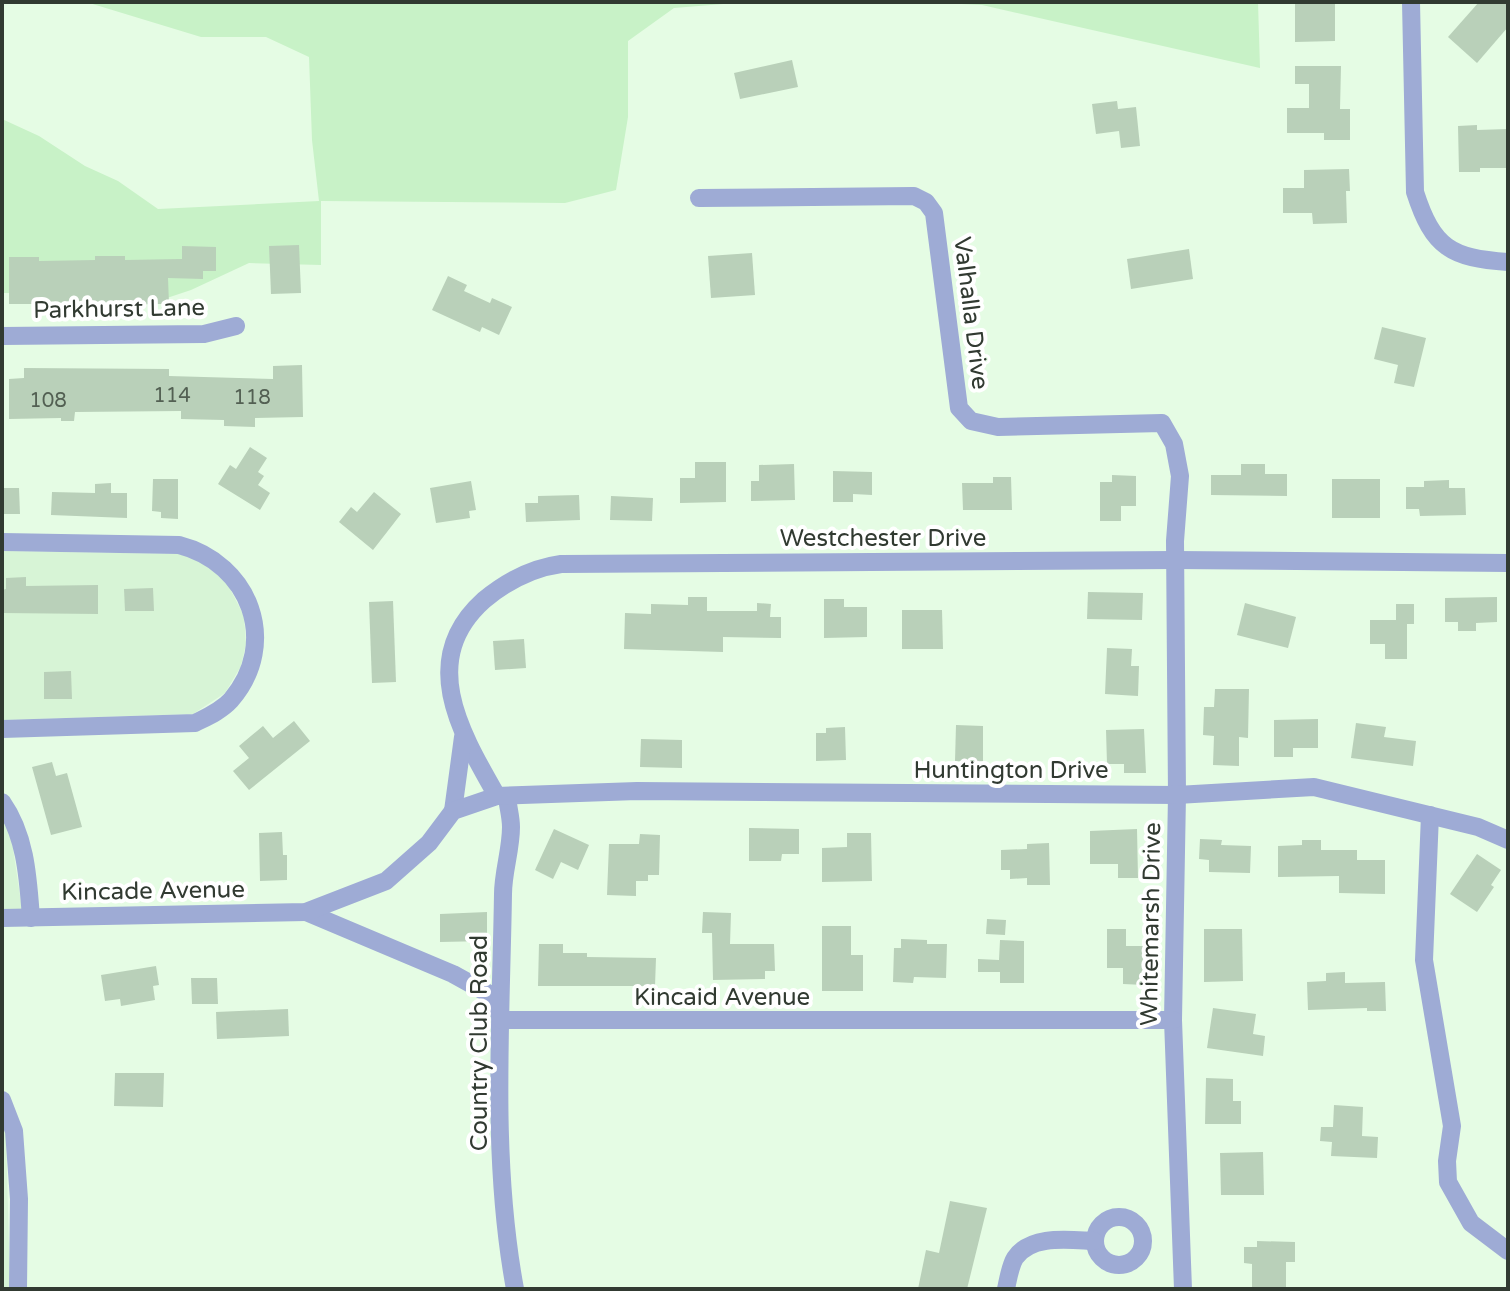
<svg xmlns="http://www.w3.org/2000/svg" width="1510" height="1291" font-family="'Varela Round',sans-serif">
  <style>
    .built { fill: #d7f4d6 }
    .green { fill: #c8f2c7 }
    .building { fill: #b9d0b9 }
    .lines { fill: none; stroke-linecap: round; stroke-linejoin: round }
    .street { stroke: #9eabd5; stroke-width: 18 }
    .labels { text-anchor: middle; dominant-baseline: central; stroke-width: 8; stroke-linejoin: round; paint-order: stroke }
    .number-label { font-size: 20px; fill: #536053 }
    .street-label { font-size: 24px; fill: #313a31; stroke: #fff }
  </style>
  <rect width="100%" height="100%" fill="#e5fce4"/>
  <!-- built -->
  <g class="built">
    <polygon points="2,551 178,554 195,558 226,581 244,616 246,644 241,666 225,693 193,714 2,720"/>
    <polygon points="2,817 11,835 22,909 2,909"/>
    <polygon points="2,1122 6,1133 10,1289 2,1289"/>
  </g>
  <!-- green -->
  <g class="green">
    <polygon points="86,2 748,2 674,8 628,41 628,117 616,190 565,203 321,201 321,265 249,263 191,290 140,307 71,293 2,293 2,119 39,136 85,166 118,181 158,209 319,201 312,140 309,57 266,37 201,37"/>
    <polygon points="920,2 1258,2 1260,68 982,5"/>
  </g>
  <!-- building -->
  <g class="building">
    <polygon points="1295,2 1335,2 1335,41 1295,42"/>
    <polygon points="1479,2 1508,2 1508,27 1477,63 1448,37"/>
    <polygon points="792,60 798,87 740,99 734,73"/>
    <polygon points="1295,66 1341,66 1340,109 1350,109 1350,140 1324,140 1324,133 1287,133 1287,108 1309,108 1309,84 1295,84"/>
    <polygon points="1117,101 1118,109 1136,107 1140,146 1121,148 1119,131 1096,134 1092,104"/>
    <polygon points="1477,125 1477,130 1508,129 1508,168 1480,168 1480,172 1459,172 1458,126"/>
    <polygon points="1349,169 1350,191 1346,191 1347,223 1313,224 1312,213 1283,213 1283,188 1304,188 1304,170"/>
    <polygon points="299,245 301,293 271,294 269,246"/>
    <polygon points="182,246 216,247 216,271 203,271 203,279 168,278 169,304 9,304 9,257 39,257 39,261 95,260 95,256 125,256 125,260 182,259"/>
    <polygon points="1189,249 1193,279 1131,289 1127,259"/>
    <polygon points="752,253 755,295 711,298 708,256"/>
    <polygon points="448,276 467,285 464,291 490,303 492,298 512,307 499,335 482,327 480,332 432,310"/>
    <polygon points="1382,327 1426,338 1414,387 1394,383 1398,365 1374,359"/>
    <polygon points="302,365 303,417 255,418 255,427 224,426 224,420 181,419 181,411 75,412 74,421 61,421 61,418 9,419 9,379 24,378 24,368 169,369 169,376 273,379 273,366"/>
    <polygon points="250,447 267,458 258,472 264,476 258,485 270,493 260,510 218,484 230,465 236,469"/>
    <polygon points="695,462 726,462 726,502 680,503 680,478 695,478"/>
    <polygon points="794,464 795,500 751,501 751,481 759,481 759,465"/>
    <polygon points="1241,464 1265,464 1265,474 1287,474 1287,496 1211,495 1211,475 1241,475"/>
    <polygon points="833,471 872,472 872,495 853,494 853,502 833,502"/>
    <polygon points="1112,475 1136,476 1136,506 1121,506 1121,521 1100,521 1100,482 1112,482"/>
    <polygon points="993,477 1011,477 1012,510 963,510 962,483 993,483"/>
    <polygon points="153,479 178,479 178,519 161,518 161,512 152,511"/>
    <rect x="1332" y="479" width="48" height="39"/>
    <polygon points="1449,480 1449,488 1465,488 1466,515 1420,516 1419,509 1406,509 1406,487 1424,487 1424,481"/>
    <polygon points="471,481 476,510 469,511 470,518 436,523 430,488"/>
    <polygon points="111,483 111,493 127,493 127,518 51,515 52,492 95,493 95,484"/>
    <polygon points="2,488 19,488 20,514 2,514"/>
    <polygon points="374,492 401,514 373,550 339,522 351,507 357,512"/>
    <polygon points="579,495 580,520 526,522 525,503 538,503 538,496"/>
    <polygon points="611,496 653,498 652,521 610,520"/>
    <polygon points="26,577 26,586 98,585 98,614 2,613 2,590 6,589 6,578"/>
    <polygon points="153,588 154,611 125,611 124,589"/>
    <polygon points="1088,592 1143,593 1142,620 1087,619"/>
    <polygon points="688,597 707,597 707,611 757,611 757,603 771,604 770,617 781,617 781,638 723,637 723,652 624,649 625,613 651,614 651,604 688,605"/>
    <polygon points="1497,597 1497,622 1476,623 1476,631 1458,631 1458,622 1445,622 1445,598"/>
    <polygon points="824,599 844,599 844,607 867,607 867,637 824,638"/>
    <polygon points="393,601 396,682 372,683 369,602"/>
    <polygon points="1245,603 1296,617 1288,648 1237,635"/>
    <polygon points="1396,604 1414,604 1414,624 1407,624 1407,659 1385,659 1385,644 1370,644 1370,620 1396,620"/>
    <polygon points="902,610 942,610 943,649 902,649"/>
    <polygon points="524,639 526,668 495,670 493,641"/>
    <polygon points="1107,648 1132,649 1131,666 1139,666 1138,696 1105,694"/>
    <polygon points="71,671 72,699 44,699 44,672"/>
    <polygon points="1215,689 1249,689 1248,738 1239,737 1239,766 1213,765 1214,736 1203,735 1204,707 1214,707"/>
    <polygon points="1318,719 1318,748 1293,748 1293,757 1274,757 1274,720"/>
    <polygon points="294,721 310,741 249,790 233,771 249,758 239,746 263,726 273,738"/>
    <polygon points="1356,723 1386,727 1384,737 1416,741 1413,766 1351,758"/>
    <polygon points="956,725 983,726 983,762 955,761"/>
    <polygon points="845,727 846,760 816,761 816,733 826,733 826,728"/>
    <polygon points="1144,729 1146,773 1124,773 1124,764 1107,764 1106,730"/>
    <polygon points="641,739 682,740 682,768 640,767"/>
    <polygon points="52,762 56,776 67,773 82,827 51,835 32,767"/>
    <polygon points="749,828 799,829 799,854 782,854 781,861 749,861"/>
    <polygon points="554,829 589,845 578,870 561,862 553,879 535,870"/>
    <polygon points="1137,829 1138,878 1118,878 1118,864 1090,864 1090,831"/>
    <polygon points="282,832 283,855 287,855 287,880 260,881 259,833"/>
    <polygon points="847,833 871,833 872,881 822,882 822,848 847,847"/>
    <polygon points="640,834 660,835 659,875 648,875 648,881 636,881 636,896 607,895 609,844 639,844"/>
    <polygon points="1200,839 1222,840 1221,845 1251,846 1250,873 1209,872 1209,860 1199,859"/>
    <polygon points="1302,840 1321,840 1321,850 1357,850 1357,860 1385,860 1385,894 1339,893 1339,876 1278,877 1278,846 1302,845"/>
    <polygon points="1049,843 1050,885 1027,885 1027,878 1010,879 1010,870 1001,870 1001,850 1027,849 1027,844"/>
    <polygon points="1477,854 1501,870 1491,885 1494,887 1477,912 1450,894"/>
    <polygon points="487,912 487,941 440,942 440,914"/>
    <polygon points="703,912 731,913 730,944 774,944 775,971 765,971 765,979 713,980 712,933 702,933"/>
    <polygon points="987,919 1006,920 1005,935 986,934"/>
    <polygon points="822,926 851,926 851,955 863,955 863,991 822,991"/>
    <polygon points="1107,929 1126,929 1126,946 1146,946 1145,985 1123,984 1123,968 1107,968"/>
    <polygon points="1204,929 1242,929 1243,981 1204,982"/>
    <polygon points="901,939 927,940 927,944 947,944 946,978 914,977 913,983 893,982 894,948 901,948"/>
    <polygon points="1000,940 1024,941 1024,983 1000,983 1000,972 978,972 978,959 999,960"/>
    <polygon points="539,944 563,944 563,953 587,953 587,957 656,958 655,986 538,986"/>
    <polygon points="156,966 159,985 153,986 155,1000 121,1006 120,999 105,1001 101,975"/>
    <polygon points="1345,972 1345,983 1385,982 1386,1011 1367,1011 1367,1008 1308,1010 1307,982 1326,981 1326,973"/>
    <polygon points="191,978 217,978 218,1004 192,1004"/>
    <polygon points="1213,1008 1256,1014 1253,1034 1265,1036 1263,1056 1207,1048"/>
    <polygon points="288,1009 289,1036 217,1039 216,1012"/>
    <polygon points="115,1073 164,1073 163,1107 114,1106"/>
    <polygon points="1206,1078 1233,1079 1233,1101 1241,1101 1241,1124 1205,1124"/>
    <polygon points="1334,1105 1363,1107 1362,1136 1378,1137 1377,1158 1331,1156 1332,1142 1320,1141 1321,1127 1333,1127"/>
    <polygon points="1263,1152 1264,1195 1221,1195 1220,1153"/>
    <polygon points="950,1201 987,1208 967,1289 918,1289 926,1250 939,1253"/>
    <polygon points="1257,1241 1295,1242 1295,1262 1286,1262 1286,1289 1252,1289 1252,1264 1244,1263 1244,1247 1257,1247"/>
  </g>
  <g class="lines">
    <!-- street -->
    <g class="street">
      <path d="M1411 2 1415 192C1433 248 1451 258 1508 262"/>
      <polyline points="699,198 914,196 926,202 934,213 959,408 971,421 998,427 1162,423 1174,444 1180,476 1175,541 1177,795 1173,1020 1183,1289"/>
      <polyline points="2,336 204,334 236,326"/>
      <path d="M2 542 179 545C250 563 280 643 231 700 221 711 207 717 195 723L2 729"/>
      <path d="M497 796C461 733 417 660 484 600 507 581 531 568 561 564L1175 560 1508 563"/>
      <path d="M507 797C508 807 511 817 511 827 511 850 503 872 503 894 501 1025 491 1159 515 1289"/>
      <path d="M2 802C26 836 28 878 31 918"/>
      <polyline points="453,811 463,737"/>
      <polyline points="1430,815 1424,960 1452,1126 1447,1161 1448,1182 1471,1223 1508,1251"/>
      <polyline points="306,912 453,974 491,995 502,1020 1173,1020"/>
      <polyline points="2,918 306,912 386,881 429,843 453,811 497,796 637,791 1177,795 1314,787 1478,827 1508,840"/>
      <polyline points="2,1100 14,1131 19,1199 18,1289"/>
      <circle cx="1119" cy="1241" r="24"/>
      <path d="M1006 1289C1008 1280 1010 1266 1015 1258 1031 1234 1070 1240 1094 1241"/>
    </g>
  </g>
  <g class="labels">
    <!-- number labels -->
    <g class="number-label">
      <text x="172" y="396">114</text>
      <text x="252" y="398">118</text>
      <text x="48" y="401">108</text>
    </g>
    <!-- street labels -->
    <g class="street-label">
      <text transform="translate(119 309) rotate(-1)">Parkhurst Lane</text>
      <text transform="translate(971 313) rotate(83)">Valhalla Drive</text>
      <text x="883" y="538">Westchester Drive</text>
      <text x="1011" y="770">Huntington Drive</text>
      <text transform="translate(153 891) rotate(-1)">Kincade Avenue</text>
      <text transform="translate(1151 924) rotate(-89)">Whitemarsh Drive</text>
      <text x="722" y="997">Kincaid Avenue</text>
      <text transform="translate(479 1043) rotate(-90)">Country Club Road</text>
    </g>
  </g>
  <!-- border -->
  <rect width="1510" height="1291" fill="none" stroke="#313a31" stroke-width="8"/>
</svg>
